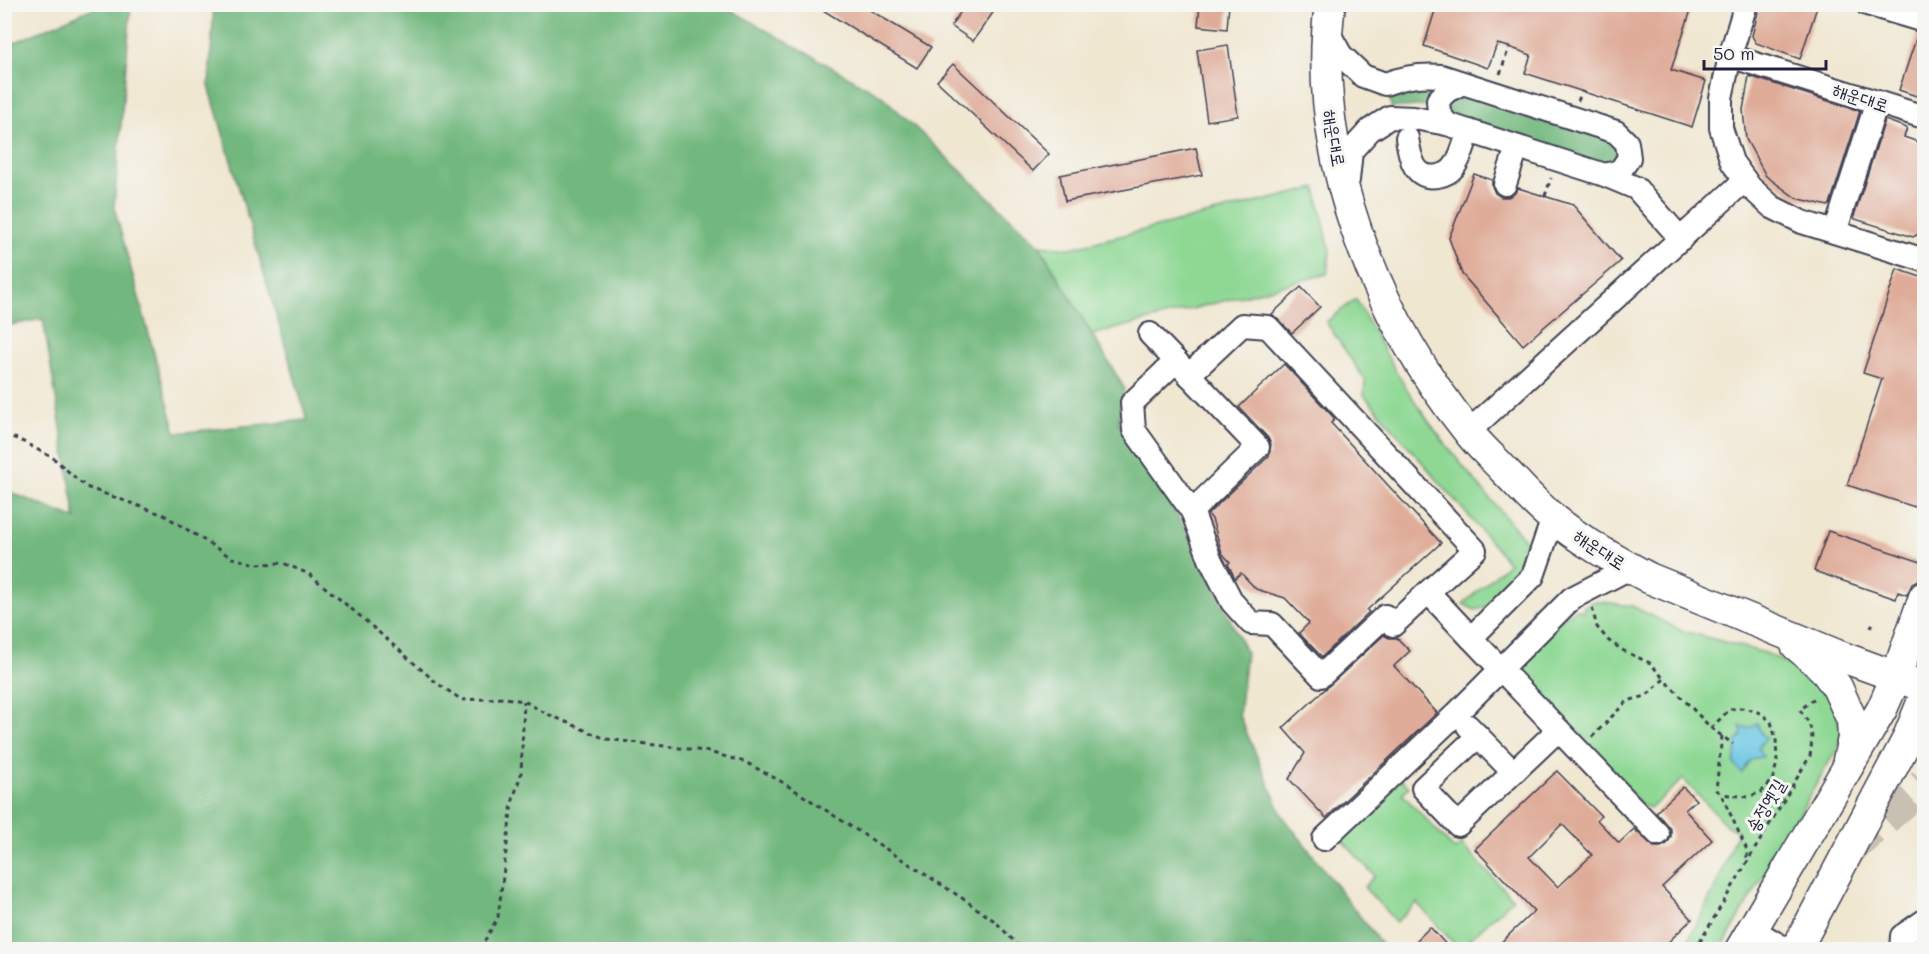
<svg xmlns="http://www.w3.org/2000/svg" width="1929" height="954" font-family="Mali,'Poor Story',sans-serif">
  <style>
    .green { fill: #8ed894; stroke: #587d68; stroke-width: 1.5 }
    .forest { fill: #72b87e; stroke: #4a6d5c; stroke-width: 1.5 }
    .water { fill: #64c4e2; stroke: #43738e; stroke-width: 1.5 }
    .building { fill: #dfac99; fill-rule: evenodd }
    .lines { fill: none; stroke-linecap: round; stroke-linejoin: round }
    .highway-tunnel { stroke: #c7c0b3; stroke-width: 33; stroke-dasharray: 33 16; stroke-linecap: butt }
    .minor-casing { stroke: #414052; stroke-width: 26 }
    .major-casing { stroke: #414052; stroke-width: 33 }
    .path { stroke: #414052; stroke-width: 3; stroke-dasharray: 4.5 4.5; stroke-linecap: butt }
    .minor { stroke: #fff; stroke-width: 22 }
    .major { stroke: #fff; stroke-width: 30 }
    .labels { text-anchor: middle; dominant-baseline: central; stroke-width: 6; stroke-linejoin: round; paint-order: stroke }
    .street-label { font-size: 18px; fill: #22223b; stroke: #f6f6f2 }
  </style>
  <rect width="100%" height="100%" fill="#f6f6f2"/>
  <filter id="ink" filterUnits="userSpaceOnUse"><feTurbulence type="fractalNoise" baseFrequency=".0167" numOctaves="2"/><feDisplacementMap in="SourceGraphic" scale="12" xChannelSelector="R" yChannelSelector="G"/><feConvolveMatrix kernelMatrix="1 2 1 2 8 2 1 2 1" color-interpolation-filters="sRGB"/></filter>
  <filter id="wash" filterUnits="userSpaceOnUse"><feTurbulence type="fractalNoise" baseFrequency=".008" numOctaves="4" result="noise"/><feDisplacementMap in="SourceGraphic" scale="24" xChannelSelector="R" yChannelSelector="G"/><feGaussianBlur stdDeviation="1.35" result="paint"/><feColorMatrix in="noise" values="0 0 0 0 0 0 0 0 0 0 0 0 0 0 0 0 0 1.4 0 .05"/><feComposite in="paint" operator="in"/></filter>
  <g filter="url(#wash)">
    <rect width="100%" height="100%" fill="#f0e7d1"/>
    <!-- green -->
    <g class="green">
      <polygon points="1316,188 1330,251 1327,274 1092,335 1039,245 1071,248"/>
      <path d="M1356 299C1375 335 1395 372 1418 406 1449 452 1485 493 1521 535L1527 546 1524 566 1486 607 1475 610 1463 604 1509 563 1364 395 1365 380 1326 322Z"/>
      <polygon points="1595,601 1632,606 1680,630 1765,653 1818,677 1830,692 1843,738 1721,949 1684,949 1717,884 1737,831 1727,826 1683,779 1651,808 1643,806 1517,671 1517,664 1568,613 1577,609 1583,612 1584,606"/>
      <polygon points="1401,779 1409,787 1402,794 1455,850 1461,844 1513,899 1459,949 1417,903 1396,922 1364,887 1375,876 1338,836"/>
    </g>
    <!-- forest -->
    <g class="forest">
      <polygon points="100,5 131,5 114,207 176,433 307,420 209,86 214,5 722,5 881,95 1039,245 1124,388 1118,422 1186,530 1246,652 1239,715 1282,815 1385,949 5,949 5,490 76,519 43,319 5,326 4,47"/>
      <polygon points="1414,91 1439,91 1433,108 1418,106 1391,108 1390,95"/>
      <polygon points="1458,91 1608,139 1615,145 1616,156 1608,162 1599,163 1451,116 1445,108"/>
    </g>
    <!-- water -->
    <path class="water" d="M1757 723 1762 735 1766 738 1758 748 1763 757C1751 757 1747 762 1742 773L1734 764 1737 741 1742 735 1740 726C1747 731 1751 728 1757 723Z"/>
    <g id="blocks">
      <!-- building -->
      <g class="building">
        <polygon points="813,4 860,4 931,47 917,68"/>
        <polygon points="966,4 999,4 973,41 951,26"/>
        <polygon points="1200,4 1229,4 1227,29 1198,26"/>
        <polygon points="1437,4 1693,4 1671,70 1706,81 1692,127 1525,73 1531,55 1509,47 1497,44 1488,68 1424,46"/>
        <polygon points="1760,4 1818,4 1800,59 1756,43 1752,36"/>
        <polygon points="1918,33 1924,34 1924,90 1922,98 1899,90"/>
        <polygon points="1228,45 1238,116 1207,121 1197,50"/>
        <polygon points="953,64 1049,154 1033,171 937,81"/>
        <polygon points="1749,76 1860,111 1830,204 1828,206 1796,198 1766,176 1746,139 1743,110"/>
        <polygon points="1885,120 1907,128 1904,137 1924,144 1924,231 1913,237 1855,219 1854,216"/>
        <polygon points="1196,148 1202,175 1065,201 1060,175"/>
        <polygon points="1474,174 1492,180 1492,186 1495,193 1501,197 1508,197 1514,194 1518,188 1573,205 1621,261 1523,345 1462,274 1449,238"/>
        <polygon points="1897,269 1924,278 1924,510 1847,485 1882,379 1863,373"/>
        <polygon points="1301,287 1320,307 1292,333 1272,314"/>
        <polygon points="1284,364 1335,419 1331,423 1441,543 1367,610 1369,612 1322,657 1299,633 1309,623 1285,598 1256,589 1241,573 1235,578 1228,564 1230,562 1222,553 1212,519 1208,514 1269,456 1271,444 1268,438 1239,407"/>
        <polygon points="1828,531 1924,563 1918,581 1912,584 1907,595 1898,592 1896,599 1814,571"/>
        <polygon points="1384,635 1389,638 1397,638 1410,651 1394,666 1437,713 1326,818 1289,779 1305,753 1283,728"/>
        <path d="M1557 771 1601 816 1597 820 1619 843 1634 829 1654 847H1661L1667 844 1671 837V830L1656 812 1683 787 1696 800 1685 810 1712 840 1662 887 1692 919 1660 950H1493L1534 911 1475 849ZM1562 824 1592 855 1558 887 1529 857Z"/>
        <polygon points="1430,927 1451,950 1422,950 1415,942"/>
      </g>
    </g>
  </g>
  <g filter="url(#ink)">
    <use href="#blocks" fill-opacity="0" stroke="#414052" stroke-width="1.5"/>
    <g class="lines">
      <!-- highway-tunnel -->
      <polyline class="highway-tunnel" points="1848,851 1924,784"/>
      <defs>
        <g id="minor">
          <polyline points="1746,4 1730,56 1721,98 1721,128 1732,162 1750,187 1772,207 1802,222 1924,260"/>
          <polyline points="1867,4 1924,21"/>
          <path d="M1327 30 1341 55 1363 76 1385 84C1404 77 1420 74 1441 76L1616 132 1627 143 1629 158 1620 171 1605 175 1447 124 1414 118 1390 117 1370 130 1351 151 1348 180"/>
          <polyline points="1730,56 1924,117"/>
          <polyline points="1447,124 1439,113 1438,100 1447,91 1461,84"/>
          <path d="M1407 138C1410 158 1414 180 1438 176 1445 175 1450 172 1454 167 1462 157 1464 143 1469 131"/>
          <polyline points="1605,175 1636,188 1681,239"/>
          <polyline points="1505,184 1517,147"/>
          <polyline points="1835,232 1877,102"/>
          <polyline points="1150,334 1258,447 1192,511 1210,559 1232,602 1251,623 1272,624 1321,676 1385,616 1393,625 1428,592 1471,638 1533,576 1553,518"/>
          <polyline points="1176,361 1132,403 1134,430 1192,511"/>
          <polyline points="1189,375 1242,325 1268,327 1475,550 1428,592"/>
          <polyline points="1468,432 1745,180"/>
          <polyline points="1471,638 1658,834"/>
          <polyline points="1468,726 1513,772"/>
          <polyline points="1478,736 1423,788 1458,825 1558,730"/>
          <polyline points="1324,839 1456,714 1572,598 1630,568"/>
          <polyline points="1752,929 1787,950"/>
          <polyline points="1901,950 1902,936 1924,921"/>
        </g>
        <g id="major">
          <path d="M1330 4C1310 154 1375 315 1467 430 1478 445 1492 457 1504 470 1520 486 1535 504 1553 518 1582 542 1616 560 1649 578L1837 655 1924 687"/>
          <polyline points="1796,645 1823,668 1837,687 1852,720 1853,738 1848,760"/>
          <polyline points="1740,950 1882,709 1896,677 1924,597"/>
          <polyline points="1796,950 1907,740 1924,698"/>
        </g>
      </defs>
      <!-- minor casing -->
      <use href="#minor" class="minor-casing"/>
      <!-- major casing -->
      <use href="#major" class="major-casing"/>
      <!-- path -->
      <g class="path">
        <polyline points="1500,74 1509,47"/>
        <polyline points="1578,101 1582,91"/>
        <polyline points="1545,196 1551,178"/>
        <polyline points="4,435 18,439 53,458 86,487 164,515 232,558 257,564 283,563 309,574 360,616 438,684 462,700 505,698 524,701 545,713 606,739 705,751 745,762 782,782 962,898 996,922 1022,950"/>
        <polyline points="1592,608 1597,627 1609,641 1624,651 1650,663 1664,679"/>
        <polyline points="1871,628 1873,622"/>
        <polyline points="1711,728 1730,709 1744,708 1761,713 1771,722 1776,739 1777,763 1772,781 1761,792 1748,797 1721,794"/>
        <polyline points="1722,736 1716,790 1721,794 1747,850 1747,860"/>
        <polyline points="1592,737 1627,701 1646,696 1664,679 1711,728 1733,744"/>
        <polyline points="483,950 484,942 498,917 512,803 521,774 524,701"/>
        <path d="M1695 950 1810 756C1813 735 1814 728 1800 710L1816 697"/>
      </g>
      <!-- minor -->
      <use href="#minor" class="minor"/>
      <!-- major -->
      <use href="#major" class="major"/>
    </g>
  </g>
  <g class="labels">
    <!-- street labels -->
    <g class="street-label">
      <text transform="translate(1861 97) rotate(18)">해운대로</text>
      <text transform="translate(1335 138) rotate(80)">해운대로</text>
      <text transform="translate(1600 549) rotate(33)">해운대로</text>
      <text transform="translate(1765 805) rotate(-59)">송정옛길</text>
    </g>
  </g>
  <!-- margin -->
  <rect width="1929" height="954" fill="none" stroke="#f6f6f2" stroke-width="24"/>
  <!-- scale -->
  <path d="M1704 60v9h122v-9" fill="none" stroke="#22223b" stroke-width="3"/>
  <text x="1713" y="60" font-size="18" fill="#22223b" stroke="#f6f6f2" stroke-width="4.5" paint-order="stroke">50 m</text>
</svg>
